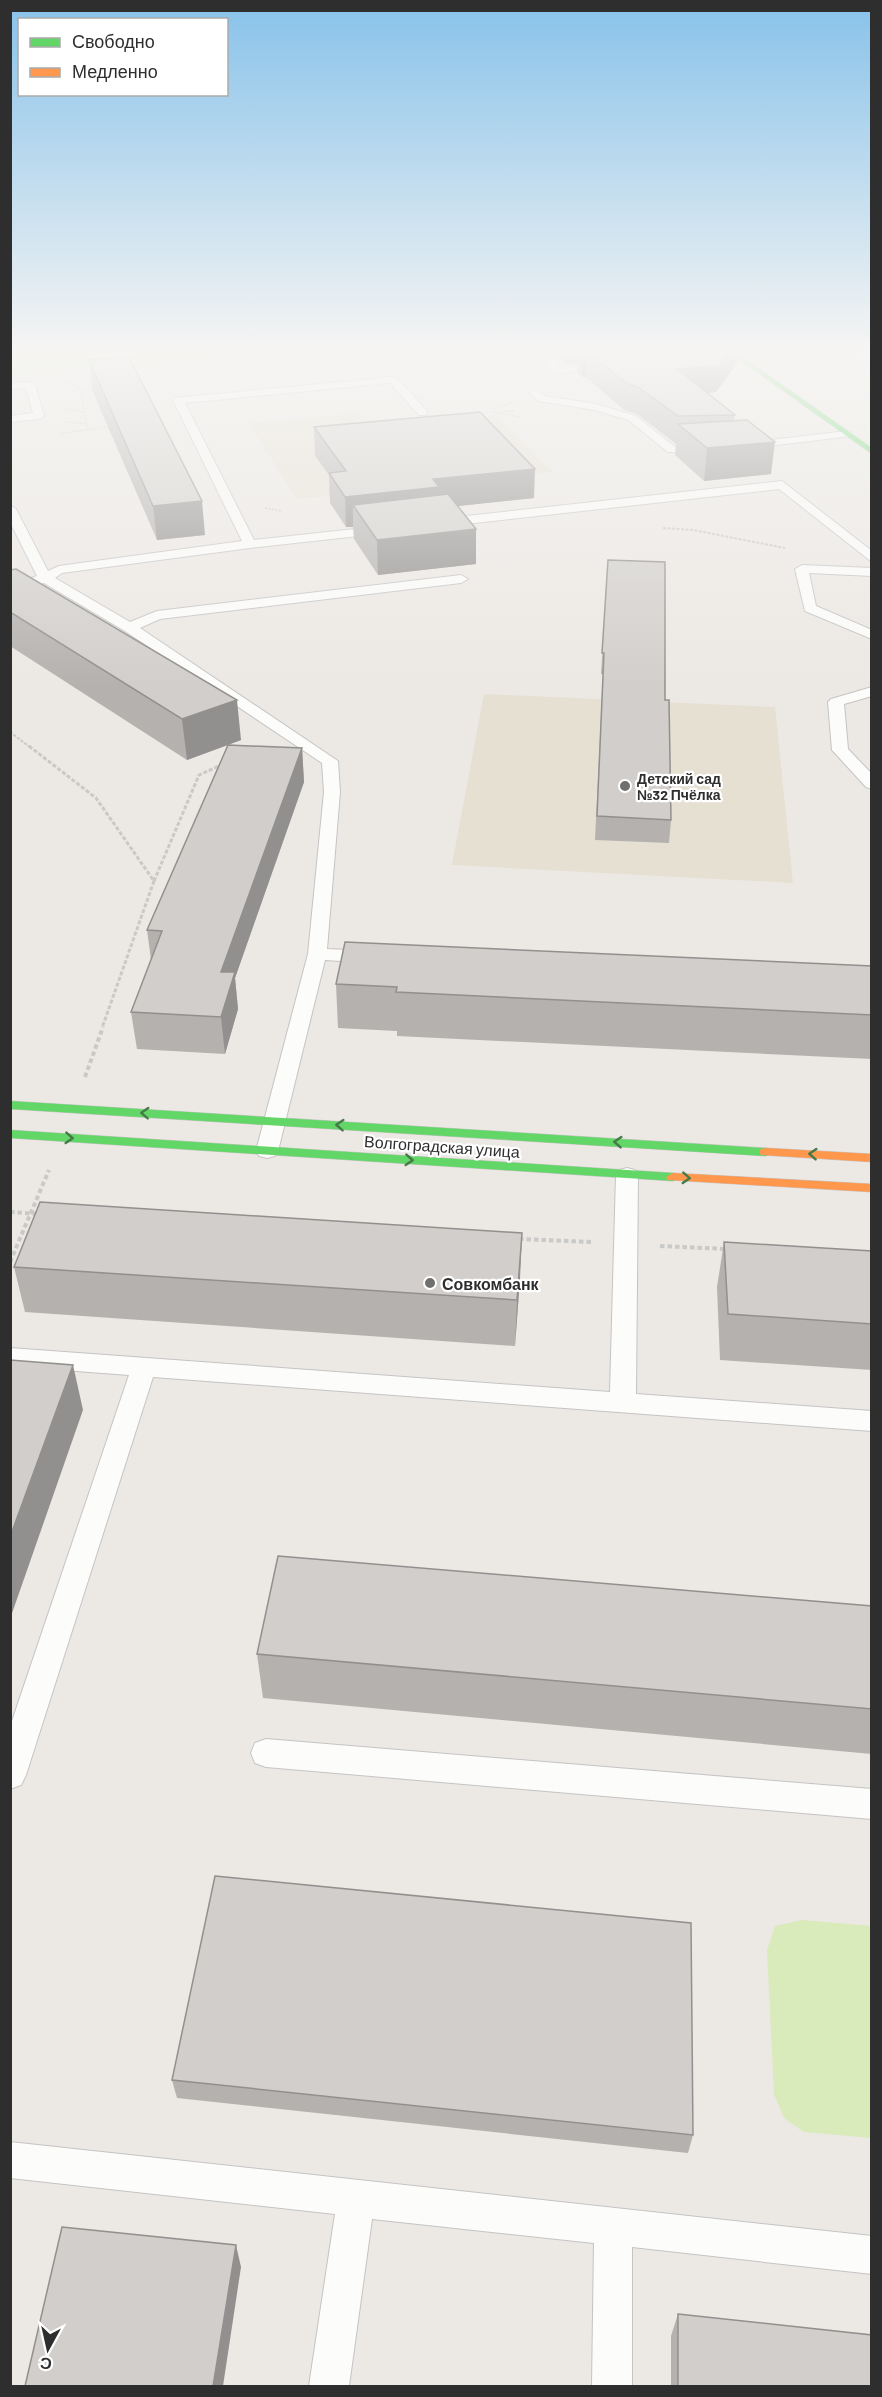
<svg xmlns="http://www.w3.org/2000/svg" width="882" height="2397" font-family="Barlow,sans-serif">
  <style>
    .education { fill: #e6e0d3 }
    .green { fill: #cee6be }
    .pitch { fill: #d9eabb }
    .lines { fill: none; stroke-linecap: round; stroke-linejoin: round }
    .lane-casing { stroke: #c5c4c5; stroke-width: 2 }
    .fast-casing { stroke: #c5c4c5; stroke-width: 1 }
    .slow-casing { stroke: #c5c4c5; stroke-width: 1 }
    .path-far3 { stroke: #c9c9c8; stroke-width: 1.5; stroke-dasharray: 2 1.5; stroke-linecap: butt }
    .path-far2 { stroke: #c9c9c8; stroke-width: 2; stroke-dasharray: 3 1.5; stroke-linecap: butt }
    .path-far1 { stroke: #c9c9c8; stroke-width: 3; stroke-dasharray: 4 2; stroke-linecap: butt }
    .path { stroke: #c9c9c8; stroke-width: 4; stroke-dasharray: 4.5 3; stroke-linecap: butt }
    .lane { fill: #fcfcfb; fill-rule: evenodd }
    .fast { fill: #63d668; fill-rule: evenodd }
    .slow { fill: #ff974d; fill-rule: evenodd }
    .wall { fill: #b4b1af }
    .shaded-wall { fill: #92908e }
    .building { fill: #d1cecb; stroke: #92908e; stroke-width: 1.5 }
    .oneway { stroke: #467a48 }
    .poi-dot { fill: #706f6e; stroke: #fff; stroke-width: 2 }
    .labels { text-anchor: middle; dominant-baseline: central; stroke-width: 4.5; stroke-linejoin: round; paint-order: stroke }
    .far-poi-label { font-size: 14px; font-weight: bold; fill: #2e2e2e; stroke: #fff; text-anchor: start }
    .street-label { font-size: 16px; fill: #2e2e2e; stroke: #fff }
    .poi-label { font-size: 16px; font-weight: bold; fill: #2e2e2e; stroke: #fff; text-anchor: start }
  </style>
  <rect width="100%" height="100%" fill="#ece8e4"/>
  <!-- education -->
  <g class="education">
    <polygon points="357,413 369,427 496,415 553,472 297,499 248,423"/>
    <polygon points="484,694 775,707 793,883 452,865"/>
  </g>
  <!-- green -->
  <polygon class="green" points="78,350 292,350 11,374 11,355"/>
  <!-- pitch -->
  <polygon class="pitch" points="802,1920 871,1926 871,2138 804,2132 784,2118 774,2094 767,1950 775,1926"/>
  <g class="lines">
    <defs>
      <g id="lane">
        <polygon points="846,350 858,350 872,358 872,366"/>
        <polygon points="546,360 554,360 560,367 608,363 613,366 608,369 557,373 546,364"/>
        <polygon points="393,377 397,378 427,411 427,415 419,415 390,383 185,403 254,540 382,526 388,530 386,533 250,548 62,573 55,578 130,622 157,611 461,575 468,579 461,583 160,619 140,628 338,761 340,792 327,949 373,951 380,953 382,957 380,961 373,963 325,960 278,1151 275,1156 267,1158 259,1156 256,1151 308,954 324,792 322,763 125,631 44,583 10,594 10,585 37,576 10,522 10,505 16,509 48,571 59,566 242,541 173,400 174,398"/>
        <polygon points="30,382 35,385 44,416 39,419 10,422 10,416 33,413 26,388 10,389 10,383"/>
        <polygon points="535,390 545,396 596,404 636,416 675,447 705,446 711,449 705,452 668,452 628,420 595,410 538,401 530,393"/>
        <polygon points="847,431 851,432 851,436 744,449 738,446 744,443"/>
        <polygon points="782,481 872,551 872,562 779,489 439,527 433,523 439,519"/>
        <polygon points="802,565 872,568 872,576 809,573 816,606 872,630 872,639 805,611 795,569"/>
        <polygon points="872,687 872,696 844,704 848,749 872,774 872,789 866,787 832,750 828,702 831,699"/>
        <polygon points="627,1168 635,1170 638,1175 636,1394 872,1411 872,1431 153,1377 26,1775 21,1785 10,1789 10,1727 129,1375 10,1366 10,1348 610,1392 616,1175 619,1170"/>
        <polygon points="266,1739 872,1789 872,1819 266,1767 255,1763 251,1753 255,1743"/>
        <polygon points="10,2142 872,2236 872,2274 632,2247 632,2386 592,2386 594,2243 372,2219 349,2386 309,2386 335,2214 10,2178"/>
      </g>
      <g id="fast">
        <polygon points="726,350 733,350 872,448 872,454"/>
        <polygon points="10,1101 766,1148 773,1152 766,1156 10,1109"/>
        <polygon points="10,1130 673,1173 680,1177 673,1181 10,1138"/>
      </g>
      <g id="slow">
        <polygon points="766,1148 872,1154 872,1162 761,1155 759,1152 761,1149"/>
        <polygon points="673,1173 872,1184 872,1192 668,1180 666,1177"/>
      </g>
    </defs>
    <!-- lane casing -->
    <use href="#lane" class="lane-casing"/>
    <!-- fast casing -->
    <use href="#fast" class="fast-casing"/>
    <!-- slow casing -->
    <use href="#slow" class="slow-casing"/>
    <!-- path-far3 -->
    <g class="path-far3">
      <polyline points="493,350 499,355"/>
      <polyline points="38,358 151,350"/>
      <polyline points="796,360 827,359"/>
      <polyline points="57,376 81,390 87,428"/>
      <polyline points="67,409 85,412"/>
      <polyline points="491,410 512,402"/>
      <polyline points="476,413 514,411"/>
      <polyline points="498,413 520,417"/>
      <polyline points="66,422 86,424"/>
      <polyline points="59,434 110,426"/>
      <polyline points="265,508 282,511"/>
    </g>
    <!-- path-far2 -->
    <g class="path-far2">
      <polyline points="663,528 693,530 785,548"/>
      <polyline points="10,732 31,748"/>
    </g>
    <!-- path-far1 -->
    <g class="path-far1">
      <polyline points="29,746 96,798 154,881 102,1028"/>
      <polyline points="154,881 199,775 221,765"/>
    </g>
    <!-- path -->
    <g class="path">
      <polyline points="85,1077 103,1027"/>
      <polyline points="10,1212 38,1214"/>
      <polyline points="519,1239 592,1242"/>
      <polyline points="660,1246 727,1249"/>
      <polyline points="10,1262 49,1170"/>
    </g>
    <!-- lane -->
    <use href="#lane" class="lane"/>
    <!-- fast -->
    <use href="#fast" class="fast"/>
    <!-- slow -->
    <use href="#slow" class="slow"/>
  </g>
  <!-- wall -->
  <g class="wall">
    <polygon points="551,350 738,350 737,363 716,392 707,393 735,415 734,420 771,474 704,481 675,455 676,444 637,414 624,410 586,377 582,377 577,373 578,363 567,364"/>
    <polygon points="89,360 205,535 157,540 92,390"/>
    <polygon points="314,427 534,498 458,506 476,529 476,564 378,575 354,539 353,527 346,527 330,503 329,475 315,456"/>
    <polygon points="608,560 665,700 671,820 669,843 595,840 603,674 601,674"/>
    <polygon points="10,570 241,740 228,745 302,748 304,782 235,978 238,1009 225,1054 137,1049 131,1012 151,960 147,930 228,745 187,760 10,646"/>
    <polygon points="872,966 872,1059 397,1036 397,1031 338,1028 336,984"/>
    <polygon points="724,1242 872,1251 872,1370 720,1360 717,1287"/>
    <polygon points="14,1267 520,1278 515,1346 25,1312"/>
    <polygon points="872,1606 872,1754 263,1698 257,1654"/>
    <polygon points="172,2080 693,2135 688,2153 177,2098"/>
    <polygon points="678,2314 872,2386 671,2386 671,2336"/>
  </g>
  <!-- shaded-wall -->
  <g class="shaded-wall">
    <polygon points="731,350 738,350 737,363 716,392 675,396 677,369"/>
    <polygon points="583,351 587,351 586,377 582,377"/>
    <polygon points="578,356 578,363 567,364 567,357"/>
    <polygon points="775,442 771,474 704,481 707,448"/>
    <polygon points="535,469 534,498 440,508 353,505 353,527 346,527 345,497 433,479"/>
    <polygon points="202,501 205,535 157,540 153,506"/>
    <polygon points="476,529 476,564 378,575 377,540"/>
    <polygon points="237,700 241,740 187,760 182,719"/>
    <polygon points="302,748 304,782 235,978 238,1009 225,1054 221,1017 221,972"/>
    <polygon points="522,1233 520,1278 515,1346 517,1300"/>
    <polygon points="73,1365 83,1410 10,1619 10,1537"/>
    <polygon points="236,2245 241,2267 223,2386 213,2386"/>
  </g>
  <!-- building -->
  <g class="building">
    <polygon points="560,350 579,350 578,356 567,357"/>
    <polygon points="581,350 731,350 719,366 677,369 735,415 678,416 639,388 626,383 587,351 583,351"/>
    <polygon points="129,357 202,501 153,506 89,360"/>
    <polygon points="480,412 535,469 433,479 439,487 345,497 329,473 346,471 314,427"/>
    <polygon points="747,420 775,442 707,448 678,424"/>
    <polygon points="448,494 476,529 377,540 353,505"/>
    <polygon points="608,560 665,562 665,700 669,700 671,820 597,816 604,653 602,653"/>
    <polygon points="16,569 237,700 182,719 10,612 10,570"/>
    <polygon points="228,745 302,748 221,972 235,972 221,1017 131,1012 162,931 147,930"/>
    <polygon points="345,942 872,966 872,1015 396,992 397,987 336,984"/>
    <polygon points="40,1202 522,1233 517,1300 14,1267"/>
    <polygon points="724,1242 872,1251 872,1324 728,1314"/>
    <polygon points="10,1360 73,1365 10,1537"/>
    <polygon points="278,1556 872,1606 872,1709 257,1654"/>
    <polygon points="215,1876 691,1923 693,2135 172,2080"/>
    <polygon points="62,2227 236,2245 213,2386 25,2386"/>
    <polygon points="678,2314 872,2335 872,2386 678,2386"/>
  </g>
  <!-- one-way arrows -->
  <defs><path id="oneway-chevron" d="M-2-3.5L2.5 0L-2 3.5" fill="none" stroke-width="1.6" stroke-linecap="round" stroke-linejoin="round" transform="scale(1.5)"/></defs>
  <g class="oneway">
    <use href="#oneway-chevron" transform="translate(145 1113) rotate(-177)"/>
    <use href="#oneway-chevron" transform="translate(340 1125) rotate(-176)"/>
    <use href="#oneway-chevron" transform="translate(69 1138) rotate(4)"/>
    <use href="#oneway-chevron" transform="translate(618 1142) rotate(-176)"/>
    <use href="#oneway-chevron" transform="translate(813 1154) rotate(-176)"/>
    <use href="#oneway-chevron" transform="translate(409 1160) rotate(4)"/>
    <use href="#oneway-chevron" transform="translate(686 1178) rotate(3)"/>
  </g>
  <!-- sky -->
  <linearGradient id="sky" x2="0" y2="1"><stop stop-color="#88c2ea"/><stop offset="0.51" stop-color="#f6f5f3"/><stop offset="1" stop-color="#f6f5f3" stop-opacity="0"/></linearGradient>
  <rect width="882" height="686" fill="url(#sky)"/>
  <!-- markers -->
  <g class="poi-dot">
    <circle cx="625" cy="786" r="6"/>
    <circle cx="430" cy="1283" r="6"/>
  </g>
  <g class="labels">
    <!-- far-poi labels -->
    <g class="far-poi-label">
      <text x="637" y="778">Детский сад<tspan x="637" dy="16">№32 Пчёлка</tspan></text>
    </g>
    <!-- street labels -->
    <g class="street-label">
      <text transform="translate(442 1146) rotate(4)">Волгоградская улица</text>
    </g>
    <!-- poi labels -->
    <g class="poi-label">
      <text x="442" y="1283">Совкомбанк</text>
    </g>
  </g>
  <!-- border -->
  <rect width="882" height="2397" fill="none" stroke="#2e2e2e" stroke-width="24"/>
  <!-- legend -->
  <rect x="18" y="18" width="210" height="78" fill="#ffffff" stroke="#ababab" stroke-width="1.5"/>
  <rect x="30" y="38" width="30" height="9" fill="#63d668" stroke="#ababab" stroke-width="1.5"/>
  <text x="72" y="48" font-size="18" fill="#2e2e2e">Свободно</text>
  <rect x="30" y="68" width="30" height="9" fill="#ff974d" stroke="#ababab" stroke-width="1.5"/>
  <text x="72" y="78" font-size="18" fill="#2e2e2e">Медленно</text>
  <!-- north arrow -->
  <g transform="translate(48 2349) rotate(188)" stroke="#ffffff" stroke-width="4.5" paint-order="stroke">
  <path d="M0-4.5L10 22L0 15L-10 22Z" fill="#2e2e2e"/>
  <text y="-9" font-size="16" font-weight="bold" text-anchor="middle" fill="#2e2e2e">С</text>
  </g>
</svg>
